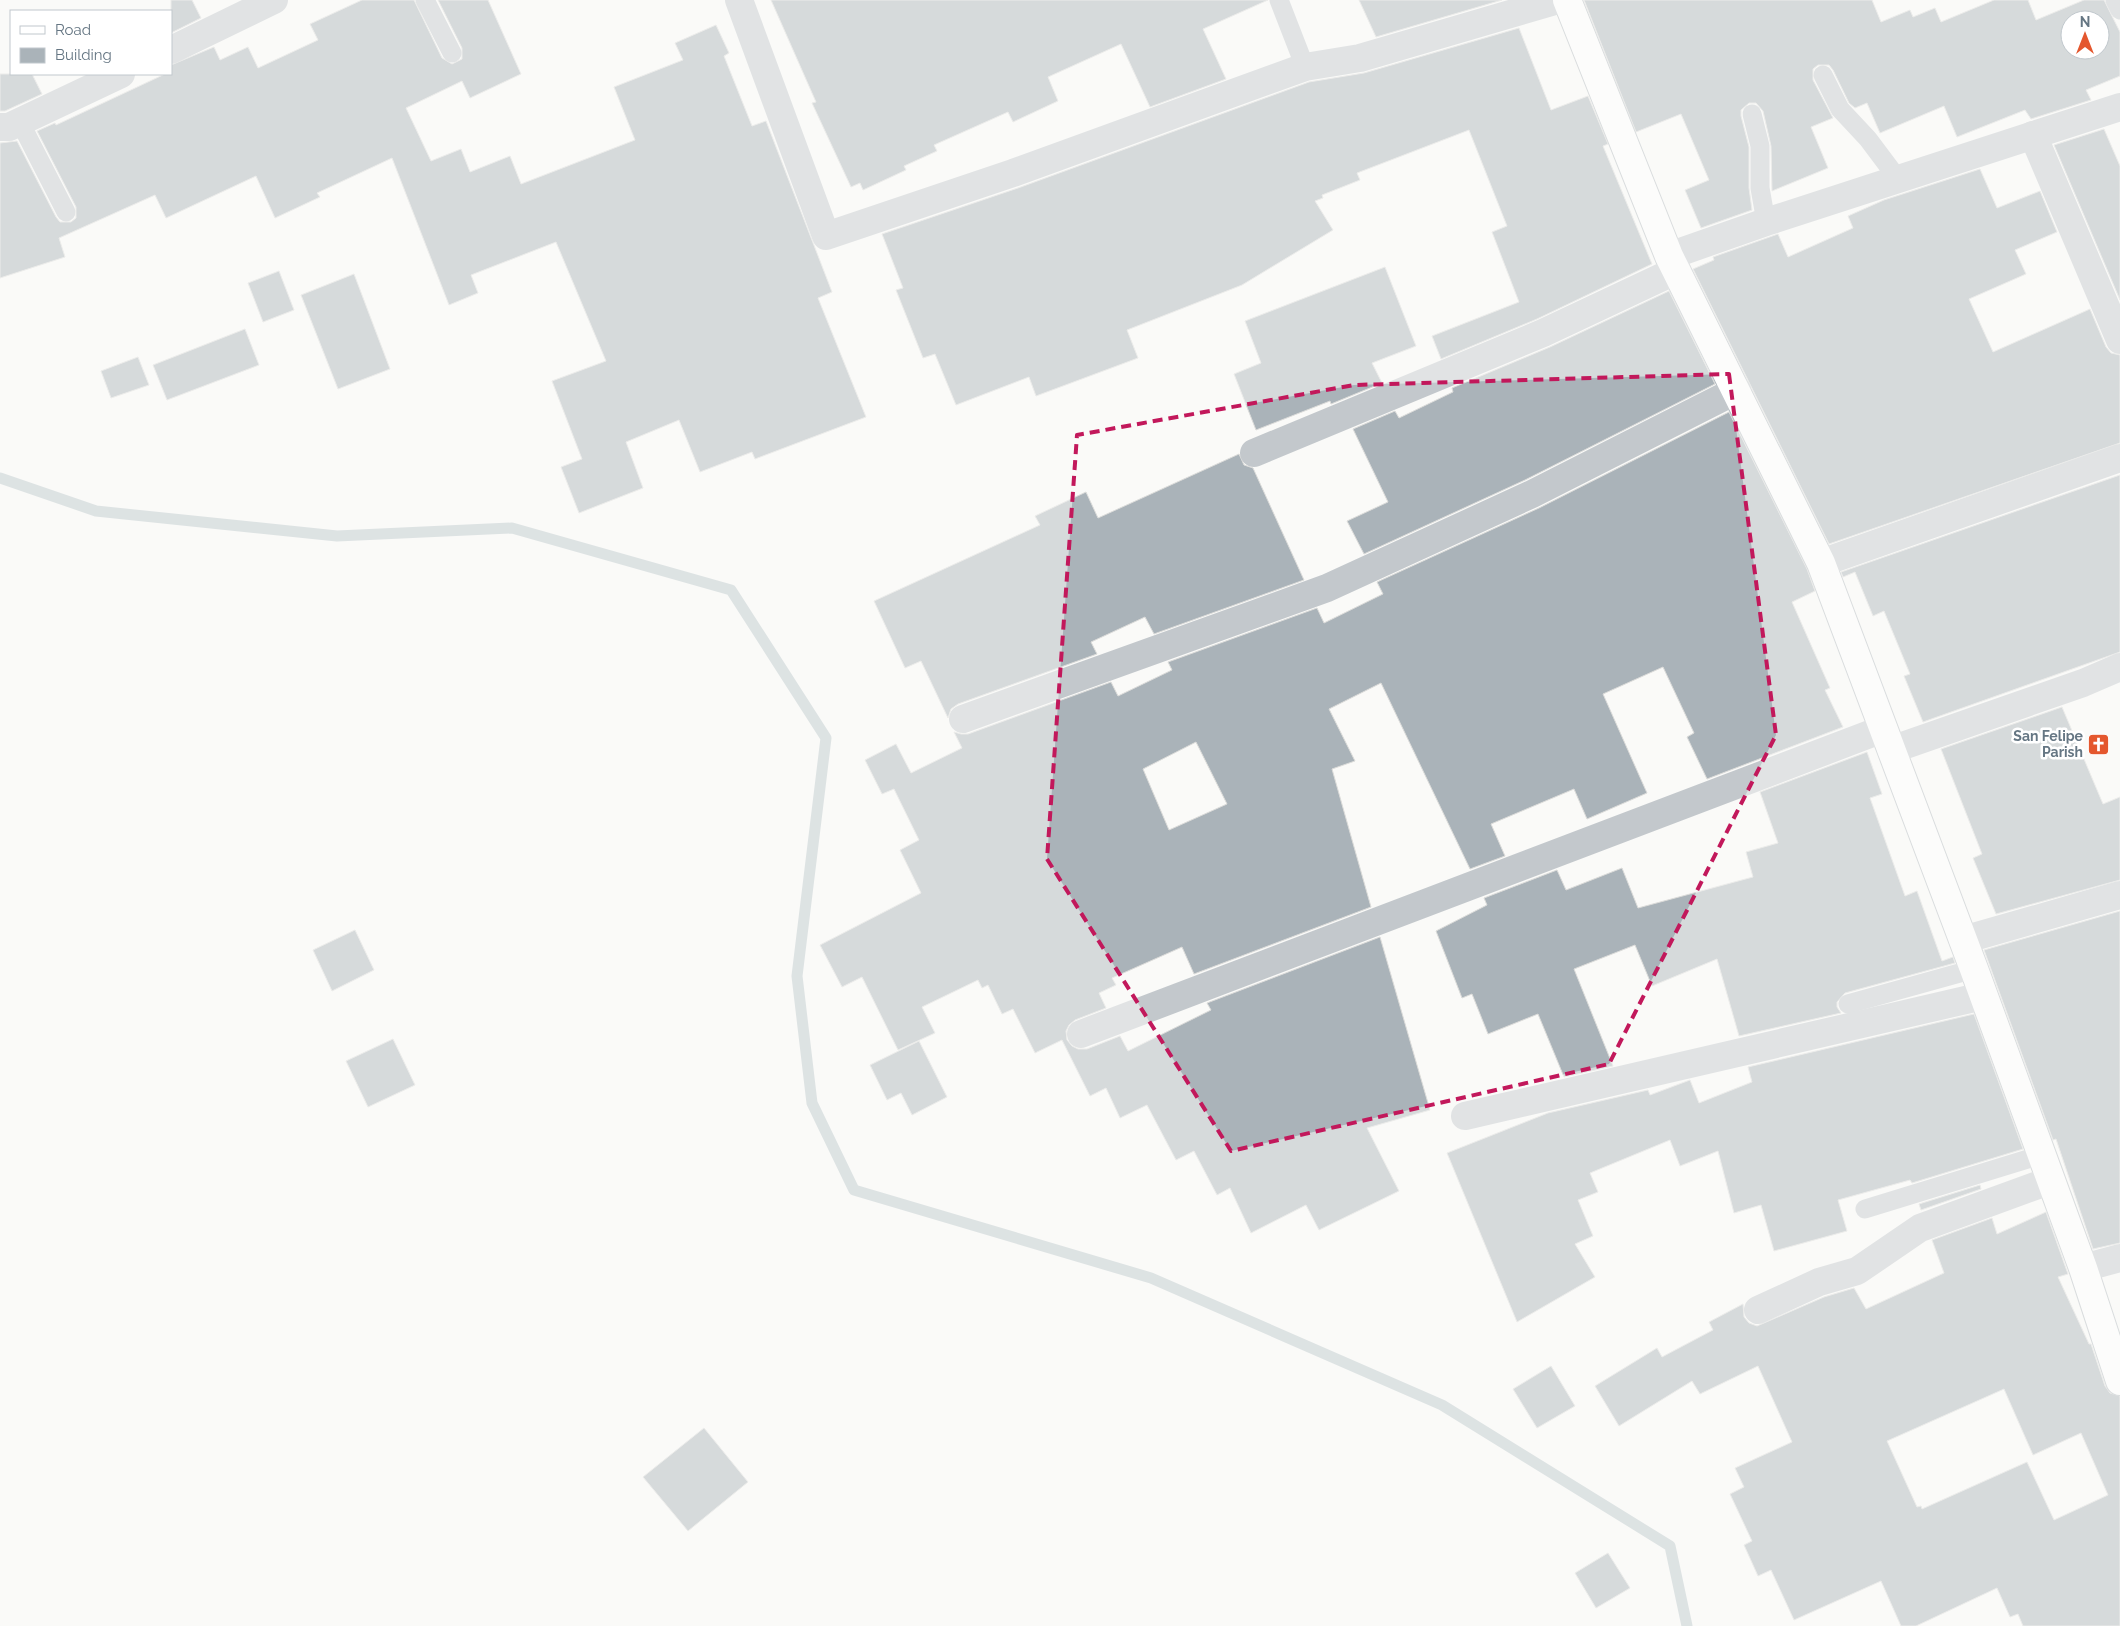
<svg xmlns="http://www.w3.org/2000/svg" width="2120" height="1626" font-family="Raleway,sans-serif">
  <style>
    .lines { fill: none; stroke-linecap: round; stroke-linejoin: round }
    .stream { stroke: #bbc7cb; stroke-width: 11 }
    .building { fill: #aab3b9; stroke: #dcdcda; fill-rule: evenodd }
    .secondary-casing { stroke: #b3babf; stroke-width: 30 }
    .service { stroke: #c3c8cc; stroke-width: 19 }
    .minor { stroke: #c3c8cc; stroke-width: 28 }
    .tertiary { stroke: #c3c8cc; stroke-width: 28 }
    .secondary { stroke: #fff; stroke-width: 28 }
    .marked { fill: none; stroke: #c2185b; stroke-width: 4; stroke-dasharray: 10 6; stroke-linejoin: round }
    .labels { text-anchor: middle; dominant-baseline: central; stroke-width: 5; stroke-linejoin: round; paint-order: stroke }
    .poi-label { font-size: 14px; font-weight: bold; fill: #657683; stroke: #fff; text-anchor: end }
  </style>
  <rect width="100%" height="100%" fill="#fafaf8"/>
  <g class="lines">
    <!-- stream -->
    <polyline class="stream" points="0,478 96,511 337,536 512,528 731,590 826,738 797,976 812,1103 854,1190 1151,1278 1442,1405 1670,1546 1687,1626"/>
  </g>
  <!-- building -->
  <g class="building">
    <polygon points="171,0 192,0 201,18 171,33"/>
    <polygon points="362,0 414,0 442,58 452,64 462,59 462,48 438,0 488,0 521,74 470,98 462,81 406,108 431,161 461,149 470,172 510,156 521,184 635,140 614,87 683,60 675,43 716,25 729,53 724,56 752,126 766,121 832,292 818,298 866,417 755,459 752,452 700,472 679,420 626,442 643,488 579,513 561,467 582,459 552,381 606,361 556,242 471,275 478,293 449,305 392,158 317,193 320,197 275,218 256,176 166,218 155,195 59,238 65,257 0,278 0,143 17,141 56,217 60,222 71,222 76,218 76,207 37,131 55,123 56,125 165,74 171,74 171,65 214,47 220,60 248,47 258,68 318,40 310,24"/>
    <polygon points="771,0 1268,0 1203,29 1226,79 1150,107 1121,44 1048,77 1058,101 1013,122 1008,112 934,145 937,151 904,166 906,170 863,190 860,183 851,187 812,103 816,102"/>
    <polygon points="1359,0 1502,0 1376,37"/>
    <path d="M1584 0H1872L1881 22 1910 10 1913 17 1935 8 1941 22 1994 0H2028L2036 20 2084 0H2104L2120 32V76L2086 90 2091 100 2031 119 2025 110 1957 137 1944 106 1880 133 1867 103 1855 108 1849 103 1833 70 1829 65H1818L1813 69V80L1833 118 1811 127 1828 168 1772 191 1771 146 1763 111 1756 103H1749L1741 110V116L1749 147V188L1752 210 1701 228 1685 190 1709 180 1681 114 1636 132ZM2070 20H2100V50H2070Z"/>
    <polygon points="1519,28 1551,110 1588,96 1608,144 1603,146 1652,264 1537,319 1441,359 1432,336 1519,302 1492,232 1507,226 1469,130 1357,173 1360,180 1322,195 1323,198 1315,201 1333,230 1242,285 1127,330 1138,358 1036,396 1029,377 956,405 935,354 923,358 896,290 903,288 882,234 1018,188 1309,82 1364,73"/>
    <polygon points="0,74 32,74 42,94 5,111 0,111"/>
    <polygon points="2104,129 2120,166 2120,300 2054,145"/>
    <polygon points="1980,169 1997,208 2040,191 2057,232 2015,250 2026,274 1969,299 1993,352 2090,309 2106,347 2111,353 2120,355 2120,443 1829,544 1693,269 1714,260 1713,257 1778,234 1788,257 1853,228 1848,216 1884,200"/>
    <polygon points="1385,267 1416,346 1372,363 1382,383 1331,404 1330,401 1256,430 1234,374 1261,363 1245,321"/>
    <polygon points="279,271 294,310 263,322 248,283"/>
    <polygon points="354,274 390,369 338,389 301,295"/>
    <polygon points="1669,291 1715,384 1525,480 1364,554 1347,521 1388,502 1353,429 1395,411 1399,418 1453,392 1452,388 1550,347"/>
    <polygon points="245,329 259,365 167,400 153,365"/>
    <polygon points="138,357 149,385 111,398 101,371"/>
    <path d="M1729 412 1807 569 1815 591 1792 602 1830 688 1825 690 1843 727 1707 779 1687 737 1694 733 1663 667 1603 694 1647 793 1587 819 1574 789 1491 824 1505 856 1470 869 1381 683 1329 709 1355 761 1332 769 1371 907 1194 974 1182 947 1112 978 1116 985 1099 993 1106 1008 1075 1020 1069 1025 1066 1031 1067 1040 1072 1046 1078 1049H1087L1120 1036 1128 1051 1211 1010 1207 1003 1380 937 1430 1110 1367 1128 1399 1191 1319 1230 1306 1205 1251 1233 1230 1188 1217 1195 1194 1151 1176 1160 1147 1105 1120 1118 1106 1088 1090 1096 1062 1040 1035 1053 1013 1009 1002 1014 988 985 982 988 978 980 922 1007 935 1033 898 1050 862 977 842 987 820 945 921 893 900 850 919 840 894 789 882 794 865 760 896 744 911 773 962 748 954 732 961 734H968L1111 682 1118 696 1172 670 1168 662 1317 608 1324 623 1383 594 1377 582 1539 508ZM1196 742 1227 804 1169 830 1143 769Z"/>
    <polygon points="1239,454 1244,465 1253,468 1304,580 1154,634 1145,617 1091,642 1097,654 958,704 951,709 948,718 921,661 905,668 874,601 1040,525 1035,516 1086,492 1098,518"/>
    <polygon points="2120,475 2120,652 1923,722 1904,676 1910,674 1884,611 1873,616 1855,572 1843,577 1841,572"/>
    <polygon points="2062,707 2103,804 2120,797 2120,880 1996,914 1973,858 1982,854 1941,749"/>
    <polygon points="1867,752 1882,794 1870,798 1905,896 1917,891 1942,961 1953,957 1955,963 1845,993 1837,1002 1837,1007 1841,1013 1739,1036 1717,959 1652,986 1635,945 1574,969 1613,1066 1564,1077 1538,1014 1488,1034 1472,994 1462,998 1436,931 1487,905 1484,898 1557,870 1566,890 1622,868 1638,908 1753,877 1746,852 1778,843 1760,792"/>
    <polygon points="2120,911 2120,1243 2093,1249 2056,1139 2053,1140 1984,950"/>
    <polygon points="355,930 374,970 332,991 313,950"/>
    <polygon points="1974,1014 2023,1149 1912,1183 1910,1180 1838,1200 1847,1231 1774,1251 1761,1205 1734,1213 1718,1151 1680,1166 1670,1140 1590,1173 1598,1192 1578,1200 1593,1236 1575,1244 1595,1277 1517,1322 1447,1153 1548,1113 1648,1090 1650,1095 1690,1080 1699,1103 1752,1082 1748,1067"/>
    <polygon points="393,1039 415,1085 368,1107 346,1061"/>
    <polygon points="919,1041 947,1097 912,1115 901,1093 887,1100 870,1065"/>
    <polygon points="1980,1185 1981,1189 1921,1210 1919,1204"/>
    <path d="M2046 1212 2068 1274 2058 1277 2089 1344H2091L2105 1386 2110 1393 2120 1396V1626H2023L2018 1614 2010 1617 1997 1588 1916 1626H1901L1881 1581 1794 1620 1771 1570 1758 1576 1744 1545 1752 1541 1730 1494 1744 1487 1735 1468 1792 1442 1758 1366 1700 1394 1692 1381 1619 1426 1595 1386 1657 1348 1662 1357 1713 1330 1709 1322 1743 1304 1744 1317 1749 1323 1757 1326 1824 1297 1854 1288 1866 1309 1944 1273 1932 1240 1992 1218 1997 1234ZM2004 1389 2033 1455 2081 1433 2108 1495 2054 1520 2027 1462 1922 1509 1921 1506 1917 1507 1887 1441Z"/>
    <polygon points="1551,1366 1575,1406 1537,1428 1513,1389"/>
    <polygon points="704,1428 748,1482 688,1531 643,1477"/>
    <polygon points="1608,1553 1630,1588 1596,1608 1575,1573"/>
  </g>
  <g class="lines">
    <defs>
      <polyline id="secondary" points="1567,0 1669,256 1821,563 1974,969 2083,1268 2120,1381"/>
    </defs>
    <!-- secondary casing -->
    <use href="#secondary" class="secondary-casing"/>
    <!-- service -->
    <g class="service">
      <polyline points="425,0 452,53"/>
      <polyline points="1279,0 1305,67"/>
      <polyline points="2115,0 2120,10"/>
      <polyline points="1823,75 1840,109 1868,139 1898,179"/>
      <polyline points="1752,114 1760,146 1760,188 1766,222"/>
      <polyline points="20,122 66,212"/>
      <polyline points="1848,1004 1974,969"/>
      <polyline points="1865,1209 2041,1155"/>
    </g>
    <!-- minor -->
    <g class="minor">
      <polyline points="739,0 826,236 1013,173 1305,67 1360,58 1558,0"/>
      <polyline points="171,50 274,0"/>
      <polyline points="0,127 9,127 121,74"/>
      <polyline points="2033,135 2120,340"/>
      <polyline points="1669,256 1766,222 2120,107"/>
      <polyline points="1254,453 1543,333 1677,270"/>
      <polyline points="1821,563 2120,458"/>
      <polyline points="963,719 1327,588 1532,494 1737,390"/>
      <polyline points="1891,750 2083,683 2120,667"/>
      <polyline points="1963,940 2120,895"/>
      <polyline points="1081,1034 1883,729"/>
      <polyline points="1465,1116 1983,996"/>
      <polyline points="1758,1310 1819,1282 1857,1271 1920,1228 2049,1181"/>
    </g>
    <!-- tertiary -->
    <polyline class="tertiary" points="2083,1268 2120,1258"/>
    <!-- secondary -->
    <use href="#secondary" class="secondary"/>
  </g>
  <!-- marked area -->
  <path d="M0 0H2120V1626H0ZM1729 374 1776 735 1609 1064 1231 1151 1047 859 1077 435 1354 385Z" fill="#fafaf8" fill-opacity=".55" fill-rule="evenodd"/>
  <path class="marked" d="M1729 374 1776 735 1609 1064 1231 1151 1047 859 1077 435 1354 385Z"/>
  <!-- icons -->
  <defs>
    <symbol id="church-square" viewBox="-11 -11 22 22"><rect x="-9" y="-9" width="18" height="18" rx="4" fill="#e4572e" stroke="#fff"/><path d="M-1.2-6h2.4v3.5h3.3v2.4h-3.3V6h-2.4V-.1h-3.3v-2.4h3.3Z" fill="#fff"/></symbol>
  </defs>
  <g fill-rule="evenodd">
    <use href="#church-square" x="2086" y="732" width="25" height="25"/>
  </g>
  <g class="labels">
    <!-- poi labels -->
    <g class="poi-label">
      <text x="2083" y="736">San Felipe<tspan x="2083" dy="16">Parish</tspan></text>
    </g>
  </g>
  <!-- legend -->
  <rect x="10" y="10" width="162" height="65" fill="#ffffff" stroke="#c1c8cd"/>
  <rect x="20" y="26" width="25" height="8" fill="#ffffff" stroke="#c1c8cd"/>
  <text x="55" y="35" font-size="15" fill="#657683">Road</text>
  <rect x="20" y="48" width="25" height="15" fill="#aab3b9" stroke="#c1c8cd"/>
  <text x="55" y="60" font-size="15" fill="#657683">Building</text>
  <!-- north arrow -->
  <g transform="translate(2085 35)"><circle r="24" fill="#ffffff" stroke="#c1c8cd"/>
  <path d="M0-4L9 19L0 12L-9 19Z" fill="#e4572e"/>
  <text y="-8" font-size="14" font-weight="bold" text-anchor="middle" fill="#657683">N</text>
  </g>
</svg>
